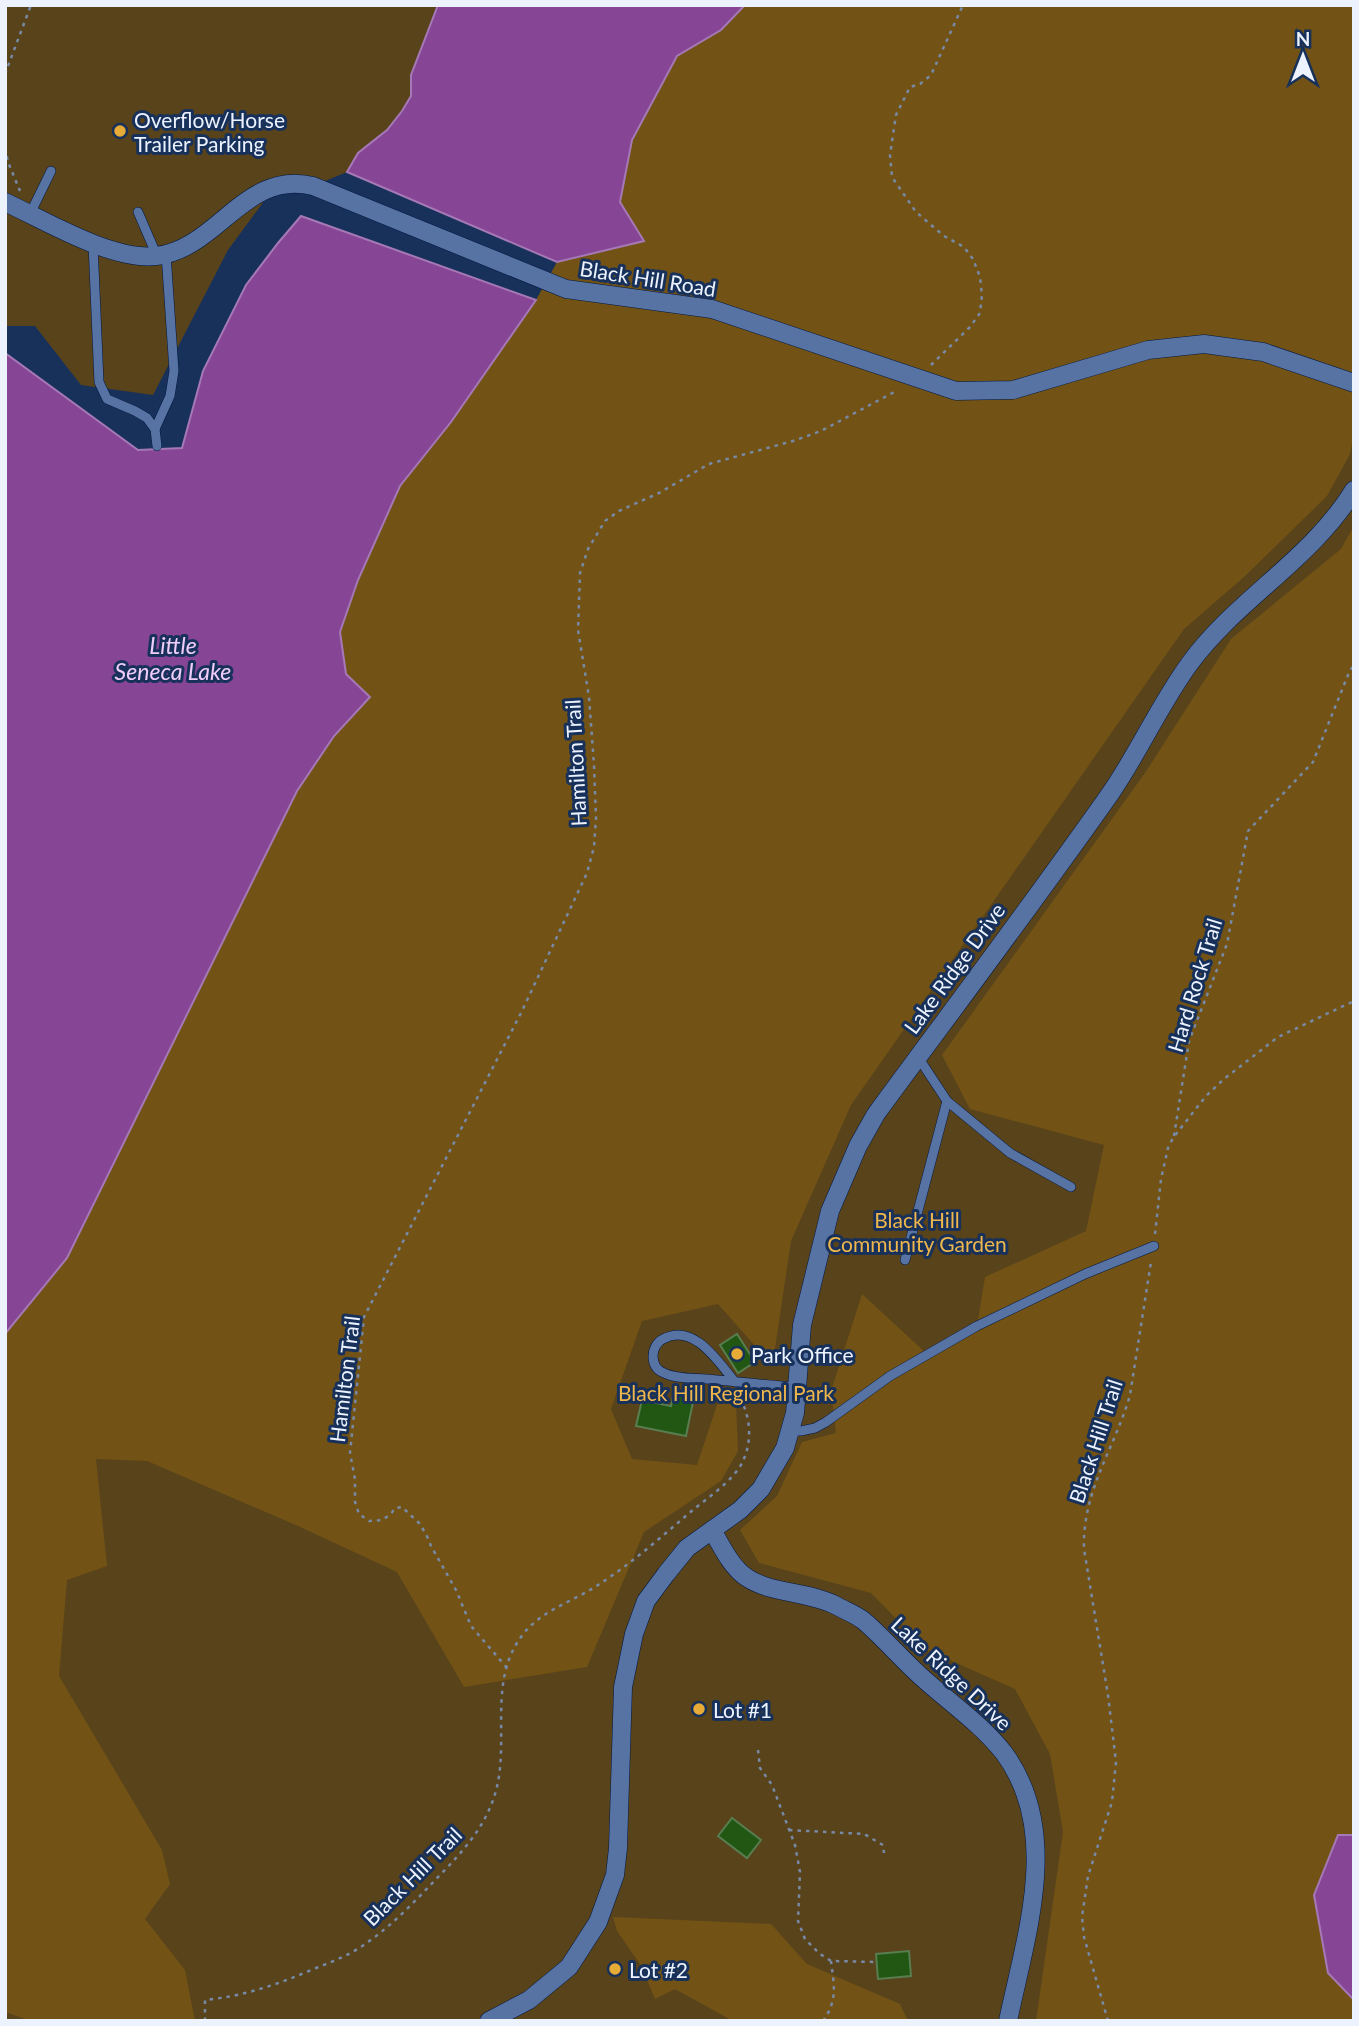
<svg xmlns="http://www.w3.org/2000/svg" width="1359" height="2026" font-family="Lato,sans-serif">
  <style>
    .green { fill: #59431b }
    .forest { fill: #725315 }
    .water { fill: #874596; stroke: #a579b5; stroke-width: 2 }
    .building { fill: #215713; stroke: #587d4f; stroke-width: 2 }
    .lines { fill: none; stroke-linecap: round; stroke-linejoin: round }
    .service-casing { stroke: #02173f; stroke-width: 10 }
    .minor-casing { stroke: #02173f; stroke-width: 19 }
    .path { stroke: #7889a5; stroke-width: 2.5; stroke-dasharray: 3.5 5; stroke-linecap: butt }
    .service { stroke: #5673a3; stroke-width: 9 }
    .minor { stroke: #5673a3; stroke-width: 18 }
    .poi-dot { fill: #e7ac37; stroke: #18315b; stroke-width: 2.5 }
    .labels { text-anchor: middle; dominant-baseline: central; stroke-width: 6; stroke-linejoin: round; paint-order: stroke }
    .poi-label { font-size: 21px; fill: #ecf3fe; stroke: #18315b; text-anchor: start }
    .street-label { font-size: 21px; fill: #ecf3fe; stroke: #18315b }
    .park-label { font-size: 21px; fill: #efb64b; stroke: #18315b }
    .water-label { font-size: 23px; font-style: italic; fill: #f0cdf8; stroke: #18315b }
  </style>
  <rect width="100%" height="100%" fill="#18315b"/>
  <!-- green -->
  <g class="green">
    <polygon points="5,5 438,5 411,75 411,96 402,111 387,130 358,153 347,172 313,186 276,185 228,250 153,395 81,385 35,326 5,326"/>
    <polygon points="1354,5 1354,1769 1326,1802 1354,1990 1354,2021 5,2021 5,1361"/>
  </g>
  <!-- forest -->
  <g class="forest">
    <polygon points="745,5 1354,5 1354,434 1350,454 1327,496 1244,577 1184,629 851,1105 791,1241 774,1355 764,1356 718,1304 642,1321 611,1409 632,1459 697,1465 718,1402 736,1405 738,1451 721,1481 644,1532 587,1667 464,1687 397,1572 298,1526 147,1461 96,1459 107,1566 67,1580 59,1676 162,1850 170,1884 145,1919 185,1970 195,2021 31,2021 5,2012 5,1334 67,1258 297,791 334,736 370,697 346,674 340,632 358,580 400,486 451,422 536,300 557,262 644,241 620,202 632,140 677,56 721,30"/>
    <polygon points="1354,526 1354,1835 1337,1835 1328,1972 1354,2000 1354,2021 1036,2021 1063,1832 1050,1754 1015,1689 927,1650 871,1593 759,1563 740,1530 777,1496 802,1442 836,1433 831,1391 862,1294 927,1354 977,1326 985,1277 1086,1231 1104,1145 970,1109 942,1055 1145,773 1231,639 1341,549"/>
    <polygon points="613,1917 771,1924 807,1964 900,2004 908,2021 733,2021 675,1989 655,1999 640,1964 617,1931"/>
  </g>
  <!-- water -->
  <g class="water">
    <polygon points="438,5 745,5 721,30 677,56 632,140 620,202 644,241 557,262 347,172 358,153 387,130 402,111 411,96 411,75"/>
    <polygon points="301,216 536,300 451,422 400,486 358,580 340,632 346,674 370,697 334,736 297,791 67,1258 5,1334 5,353 138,450 182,448 203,371 246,285 278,243"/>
    <polygon points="1338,1835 1354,1835 1354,2000 1328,1973 1314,1895"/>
  </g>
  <!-- building -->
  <g class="building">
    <polygon points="737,1334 755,1362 738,1373 720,1345"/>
    <polygon points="674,1392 694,1397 686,1436 636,1426 642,1400 671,1406"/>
    <polygon points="732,1818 761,1840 747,1858 718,1836"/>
    <polygon points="909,1951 911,1976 878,1979 876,1954"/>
  </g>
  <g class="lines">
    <defs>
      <g id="service">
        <polyline points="138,212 157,256"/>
        <polyline points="30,214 51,171"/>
        <polyline points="93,244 99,382 107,399 135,411 147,418 155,429"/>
        <polyline points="157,446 155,429 170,396 174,371 166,254"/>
        <polyline points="918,1057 947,1101 1010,1153 1071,1187"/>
        <polyline points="905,1260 947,1101"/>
        <path d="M735 1382C719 1363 694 1322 663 1339 657 1342 653 1349 653 1356 653 1364 656 1370 664 1373 676 1379 693 1378 706 1379 737 1382 767 1385 797 1387"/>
        <polyline points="790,1431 801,1431 815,1428 826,1422 890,1376 977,1326 1085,1274 1154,1246"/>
      </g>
      <g id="minor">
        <path d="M5 202C46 221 112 261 156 256 218 249 245 169 313 186L566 289 712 309 956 391 1013 390 1148 350 1204 344 1263 352 1354 383"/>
        <path d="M712 1530C721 1545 731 1567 746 1577 770 1594 809 1591 837 1606 846 1611 857 1615 864 1621 886 1640 904 1662 926 1681 952 1704 982 1725 1004 1753 1062 1832 1026 1934 1008 2021"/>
        <path d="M489 2021 529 2000 569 1967 598 1922 615 1875 618 1848 623 1687 634 1634 646 1601 666 1574 687 1548 740 1510 761 1489 785 1448 795 1413 802 1325 830 1211 858 1146 876 1114C954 1008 1034 902 1110 794 1139 752 1160 704 1190 663 1238 598 1311 560 1354 490"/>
      </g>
    </defs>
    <!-- service casing -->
    <use href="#service" class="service-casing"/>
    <!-- minor casing -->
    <use href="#minor" class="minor-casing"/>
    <!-- path -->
    <g class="path">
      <polyline points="5,74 31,5"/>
      <polyline points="5,148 8,162 20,191"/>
      <polyline points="931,365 970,327 980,313 982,295 980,277 973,259 964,247 944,236 916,212 892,177 890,155 896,115 910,87 920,84 931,75 963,5"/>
      <polyline points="1174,1136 1189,1041 1227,944 1248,831 1313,762 1350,670 1354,666"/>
      <polyline points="1155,1234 1161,1179 1168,1148 1173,1138 1206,1096 1224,1079 1278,1037 1354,1001"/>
      <polyline points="507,1668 471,1626 456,1590 431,1546 426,1534 419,1523 402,1507 395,1508 391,1514 382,1520 369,1521 359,1514 355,1502 355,1479 350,1453 364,1317 521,1013 587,873 594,847 596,818 594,765 589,697 578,630 580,573 588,549 605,521 619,511 659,493 709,464 793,441 821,431 898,390"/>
      <polyline points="758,1750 760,1768 772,1785 795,1845 800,1872 798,1921 805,1939 820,1954 831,1961 877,1962"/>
      <polyline points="789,1830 864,1834 883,1845 884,1853"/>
      <path d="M205 2021V2000C245 1996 279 1984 316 1968 334 1961 352 1954 368 1942 395 1923 418 1898 441 1874 469 1845 493 1817 499 1776 506 1729 491 1678 521 1637 538 1613 566 1604 590 1590 628 1567 661 1537 694 1509 709 1497 735 1479 743 1461 753 1439 750 1416 739 1395"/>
      <path d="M823 2021C838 2000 834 1986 831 1961"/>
      <path d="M1108 2021 1084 1937 1082 1917 1088 1876 1112 1802 1116 1762 1108 1695 1084 1549C1082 1491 1115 1448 1130 1395L1151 1262"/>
    </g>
    <!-- service -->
    <use href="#service" class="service"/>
    <!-- minor -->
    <use href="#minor" class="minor"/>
  </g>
  <!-- markers -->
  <g class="poi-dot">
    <circle cx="120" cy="131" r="7"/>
    <circle cx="737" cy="1354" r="7"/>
    <circle cx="699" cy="1709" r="7"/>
    <circle cx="615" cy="1969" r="7"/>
  </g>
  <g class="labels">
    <!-- poi labels -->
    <g class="poi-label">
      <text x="134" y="119">Overflow/Horse<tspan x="134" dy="24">Trailer Parking</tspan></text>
      <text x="751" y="1354">Park Office</text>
      <text x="713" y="1709">Lot #1</text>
      <text x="629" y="1969">Lot #2</text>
    </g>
    <!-- street labels -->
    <g class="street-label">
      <text transform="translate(648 278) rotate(9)">Black Hill Road</text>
      <text transform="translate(575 763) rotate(-93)">Hamilton Trail</text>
      <text transform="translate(954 968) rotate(-54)">Lake Ridge Drive</text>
      <text transform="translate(1194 985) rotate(-73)">Hard Rock Trail</text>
      <text transform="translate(344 1379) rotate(-83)">Hamilton Trail</text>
      <text transform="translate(1095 1441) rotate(-72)">Black Hill Trail</text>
      <text transform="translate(952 1673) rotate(43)">Lake Ridge Drive</text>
      <text transform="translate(412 1876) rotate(-45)">Black Hill Trail</text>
    </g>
    <!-- park labels -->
    <g class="park-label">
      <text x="917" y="1219">Black Hill<tspan x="917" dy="24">Community Garden</tspan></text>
      <text x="726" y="1392">Black Hill Regional Park</text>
    </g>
    <!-- water labels -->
    <g class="water-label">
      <text x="173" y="645">Little<tspan x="173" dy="26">Seneca Lake</tspan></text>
    </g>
  </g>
  <!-- border -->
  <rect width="1359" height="2026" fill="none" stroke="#ecf3fe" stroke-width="14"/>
  <!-- north arrow -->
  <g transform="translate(1303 56)" stroke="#18315b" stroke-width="5" paint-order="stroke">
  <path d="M0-5L12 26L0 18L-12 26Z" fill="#ecf3fe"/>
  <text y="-10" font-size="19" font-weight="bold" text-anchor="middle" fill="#ecf3fe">N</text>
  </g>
</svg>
